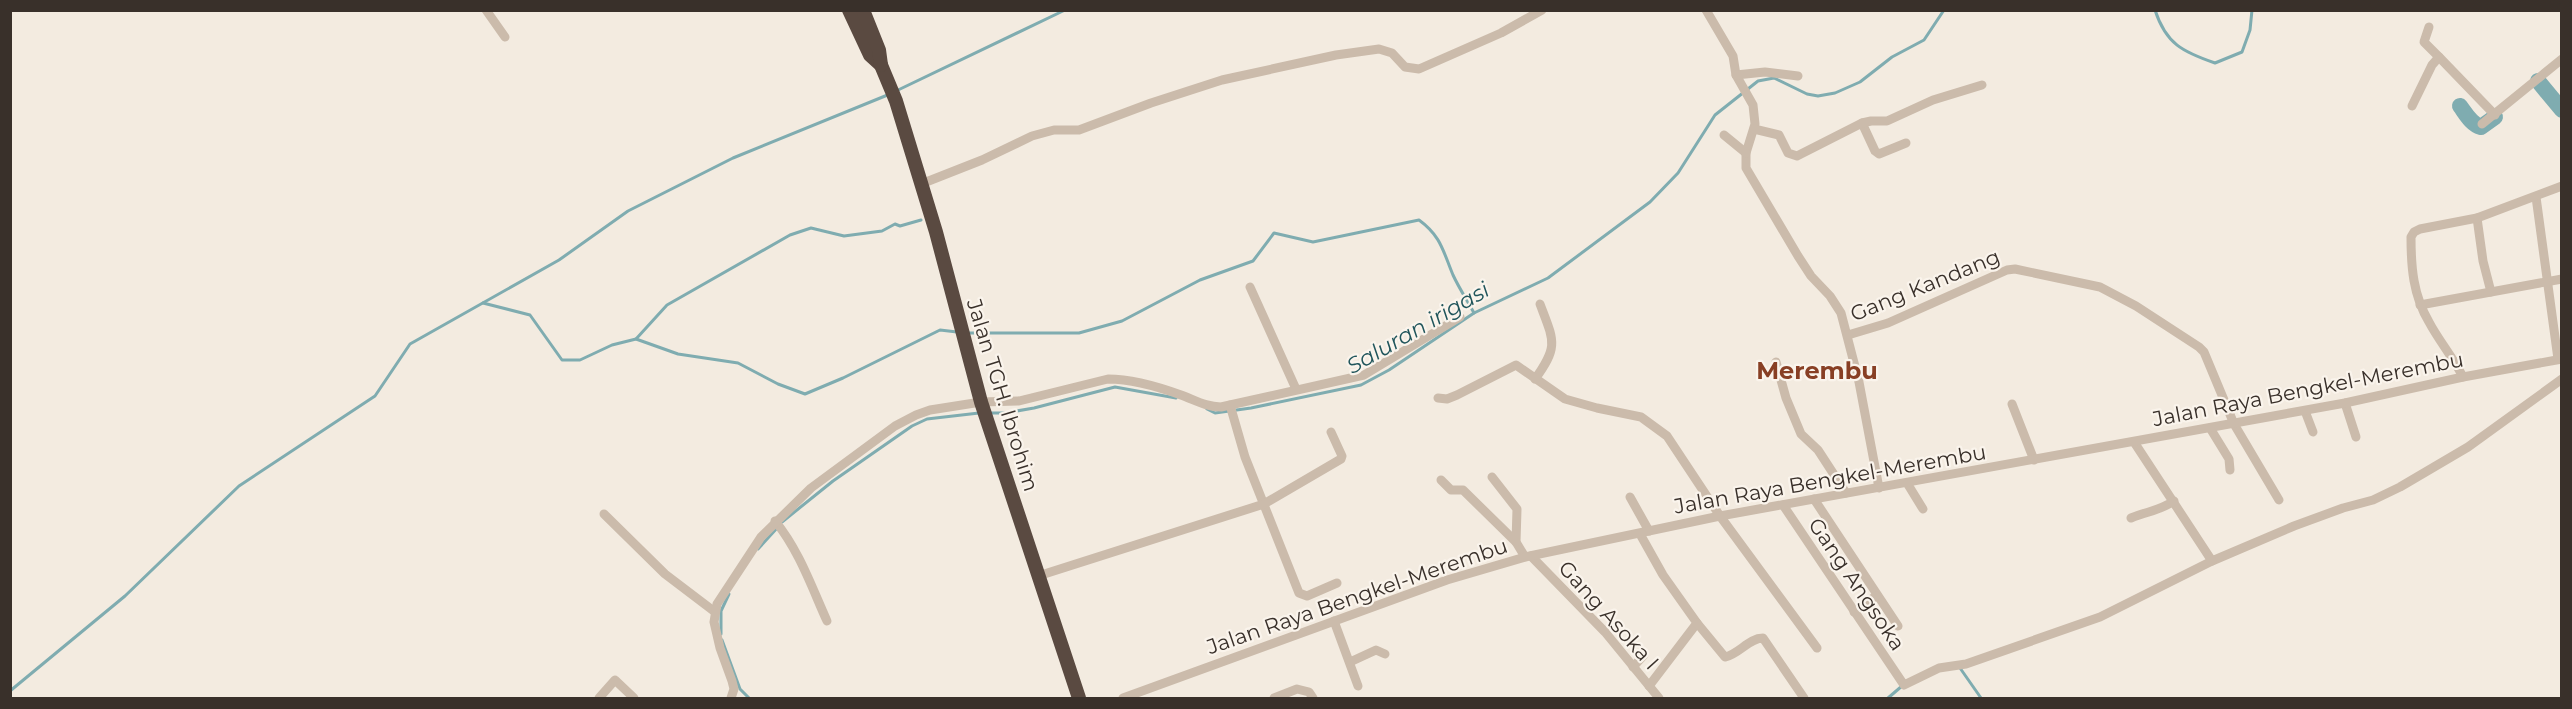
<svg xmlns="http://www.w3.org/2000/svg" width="2572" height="709" font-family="Montserrat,sans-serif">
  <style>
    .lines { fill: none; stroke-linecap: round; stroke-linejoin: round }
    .stream { stroke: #7facb0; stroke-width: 3 }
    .river { stroke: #7facb0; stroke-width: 16 }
    .minor { stroke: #cbbbab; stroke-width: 9 }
    .highway { stroke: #5a4a41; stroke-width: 14 }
    .labels { text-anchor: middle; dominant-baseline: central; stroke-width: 4.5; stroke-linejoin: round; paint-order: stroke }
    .street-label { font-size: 21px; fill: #39302a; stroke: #faf4ec }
    .water-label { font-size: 22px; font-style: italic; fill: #20555b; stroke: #faf4ec }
    .quarter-label { font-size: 24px; font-weight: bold; fill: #883f24; stroke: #faf4ec }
  </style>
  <rect width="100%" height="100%" fill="#f3ebe0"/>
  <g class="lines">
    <!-- stream -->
    <g class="stream">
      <path d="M2155 10C2166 44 2183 52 2215 63L2242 52 2250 30 2252 10"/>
      <polyline points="896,91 1065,10"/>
      <polyline points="483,303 530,315 562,360 580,360 612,345 636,339 678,354 738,363 778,384 805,394 843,378 940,330 957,332"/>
      <path d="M967 333H1079L1122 321 1200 280 1253 261 1274 233 1313 242 1419 220C1441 236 1443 251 1453 275 1459 288 1467 300 1474 313"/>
      <polyline points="636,339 667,305 790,235 811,228 844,236 882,231 895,224 900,226 921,220"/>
      <polyline points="1207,409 1215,413 1251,408 1361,385 1389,370 1474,313 1548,278 1650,202 1678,173 1715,115 1758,81 1774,78 1807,94 1818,96 1835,93 1860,82 1892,57 1924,40 1944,10"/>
      <polyline points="989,413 1005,413 1034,408 1115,387 1176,398"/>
      <polyline points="782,522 833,481 912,426 927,419 979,413"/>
      <polyline points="758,549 778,527"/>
      <polyline points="721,634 721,611 729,594"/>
      <polyline points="722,640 740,689 749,698"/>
      <polyline points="1960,668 1981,698"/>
      <polyline points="10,691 125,596 239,486 375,396 410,344 559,260 628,211 733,158 890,94"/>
      <polyline points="1888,698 1902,686"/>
    </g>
    <!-- river -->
    <g class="river">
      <polyline points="2538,81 2562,110"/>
      <path d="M2460 106C2466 114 2471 124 2481 127L2495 117"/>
    </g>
    <!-- minor -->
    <g class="minor">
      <polyline points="486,10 505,37"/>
      <polyline points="1706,10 1733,56 1736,75 1753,105 1755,124 1746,153 1746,168 1798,256 1811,276 1830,296 1841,313 1859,382 1879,488"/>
      <polyline points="2429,27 2424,42 2439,57"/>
      <polyline points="1736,75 1765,72 1798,76"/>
      <polyline points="2412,106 2432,65 2439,57 2495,115"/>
      <polyline points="1862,123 1875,151 1879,154 1906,143"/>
      <polyline points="2482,124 2562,59"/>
      <polyline points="1754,129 1779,135 1788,153 1797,156 1862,123 1871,121 1887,121 1933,100 1982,85"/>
      <polyline points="1724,135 1746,153"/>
      <polyline points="921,184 982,160 1032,136 1054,130 1079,130 1151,103 1222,80 1336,55 1379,49 1392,53 1405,67 1419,69 1501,33 1542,10"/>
      <polyline points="2536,197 2558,359"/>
      <polyline points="2477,218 2483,261 2491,292"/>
      <polyline points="1250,287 1296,389"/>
      <polyline points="2420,305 2562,279"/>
      <polyline points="1848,335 1888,323 2007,270 2015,269 2100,287 2136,306 2199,347 2204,352 2234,424 2279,500"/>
      <polyline points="1776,362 1786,398 1801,434 1818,450 1846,493"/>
      <path d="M2463 377C2453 357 2439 341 2429 322 2413 295 2411 267 2411 237L2414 232 2420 229 2477 218 2562 186"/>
      <path d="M1535 379C1559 346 1554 341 1540 304"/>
      <polyline points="1438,398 1447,399 1457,395 1516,365 1565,399 1597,408 1641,417 1667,436 1720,516 1817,648"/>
      <polyline points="2345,403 2356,437"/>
      <polyline points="2012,404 2034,460"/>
      <polyline points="1230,405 1245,457 1299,593 1307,596 1337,583"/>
      <polyline points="2305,411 2313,432"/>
      <polyline points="2210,428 2229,459 2230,470"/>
      <polyline points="2134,442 2212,561 2294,526 2343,508 2373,500 2400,487 2468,447 2562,379"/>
      <polyline points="1492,477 1517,509 1516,542 1525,557"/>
      <polyline points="1441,480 1451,490 1463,490 1516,542"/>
      <polyline points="1907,483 1923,509"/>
      <polyline points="1630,497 1649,531"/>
      <polyline points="1814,499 1898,626"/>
      <polyline points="1783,505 1904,685 1939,668 1966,664 2100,617 2212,561"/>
      <polyline points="604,514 665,574 715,612"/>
      <path d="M2131 518C2148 511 2159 511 2174 501"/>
      <path d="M775 521C799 550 812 588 827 621"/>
      <polyline points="1640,534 1663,575 1697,623 1649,686"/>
      <polyline points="1531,556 1605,632 1659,698"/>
      <polyline points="1038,576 1264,504 1341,459 1342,456 1331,432"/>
      <polyline points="1854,612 1876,596"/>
      <polyline points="1334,621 1358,686"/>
      <path d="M1697 623 1725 657C1739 654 1749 638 1763 638L1804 698"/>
      <polyline points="1350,662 1376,650 1385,654"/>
      <polyline points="1633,667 1644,655"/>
      <polyline points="599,698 615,680 634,698"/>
      <path d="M731 698 734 689 732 681 720 648 714 622 717 604 761 537 811 488 895 426 916 415 930 410 981 402 1019 401 1108 379C1131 379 1159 387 1181 395 1195 400 1206 407 1221 407L1364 375 1460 317"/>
      <polyline points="1123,698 1447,580 1525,557 1720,516 2345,403 2463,377 2562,359"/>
      <polyline points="1274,698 1297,689 1309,692 1313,698"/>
    </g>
    <!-- highway -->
    <g class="highway">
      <polyline points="849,10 870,55 881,65 896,101 936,232 981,402 1079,698"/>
      <polyline points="863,10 879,50 881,65"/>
    </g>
  </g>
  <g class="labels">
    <!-- street labels -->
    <g class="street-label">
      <text transform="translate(1925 285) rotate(-22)">Gang Kandang</text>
      <text transform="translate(2308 389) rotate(-11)">Jalan Raya Bengkel-Merembu</text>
      <text transform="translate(1003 395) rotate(73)">Jalan TGH. Ibrohim</text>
      <text transform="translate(1830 479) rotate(-10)">Jalan Raya Bengkel-Merembu</text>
      <text transform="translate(1857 584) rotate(56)">Gang Angsoka</text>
      <text transform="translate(1357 596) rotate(-19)">Jalan Raya Bengkel-Merembu</text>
      <text transform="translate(1609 615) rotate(48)">Gang Asoka I</text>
    </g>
    <!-- water labels -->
    <g class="water-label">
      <text transform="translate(1418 328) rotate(-30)">Saluran irigasi</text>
    </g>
    <!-- quarter labels -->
    <g class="quarter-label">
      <text x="1817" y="370">Merembu</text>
    </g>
  </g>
  <!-- border -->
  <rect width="2572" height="709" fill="none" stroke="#39302a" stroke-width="24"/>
</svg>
